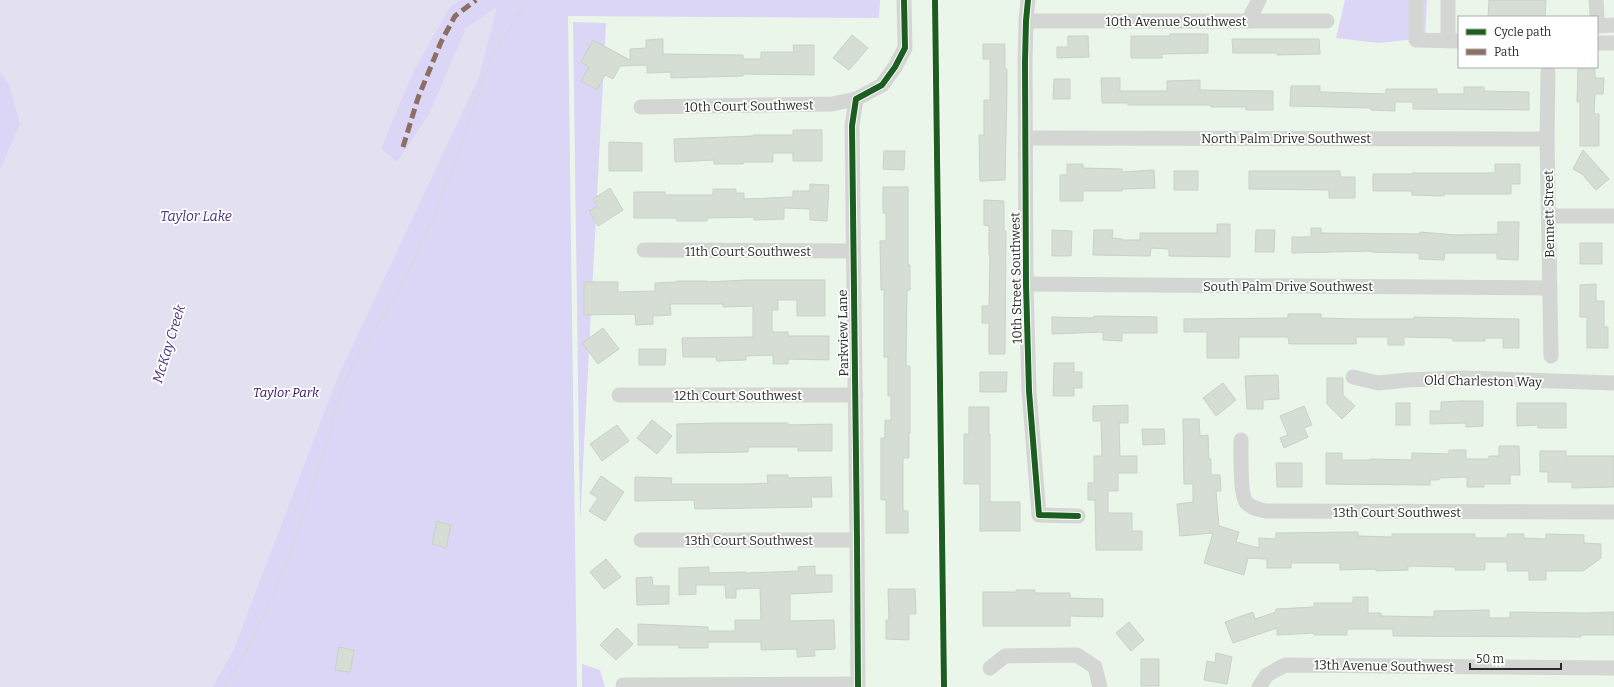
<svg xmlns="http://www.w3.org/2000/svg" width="1614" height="687" font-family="Bitter,serif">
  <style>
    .green { fill: #dbd5f6 }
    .water { fill: #e3e1f1 }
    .building { fill: #d5ddd5; stroke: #c9d1c9 }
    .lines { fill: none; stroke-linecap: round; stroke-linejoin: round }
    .path { stroke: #d7dad7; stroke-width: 2; stroke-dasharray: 2 2; stroke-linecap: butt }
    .minor { stroke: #d3d6d3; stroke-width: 15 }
    .quiet { stroke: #8d6e63; stroke-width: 5; stroke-dasharray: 10 5; stroke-linecap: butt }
    .cycleway-casing { stroke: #fff; stroke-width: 8 }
    .cycleway { stroke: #1b5e20; stroke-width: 6 }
    .labels { text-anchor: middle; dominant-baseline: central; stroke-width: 3.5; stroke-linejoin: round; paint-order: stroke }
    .street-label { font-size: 13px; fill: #262d26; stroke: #fff }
    .park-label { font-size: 13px; font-style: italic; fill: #351461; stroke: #fff }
    .water-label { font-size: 14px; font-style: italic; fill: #4e317f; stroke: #fff }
  </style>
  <rect width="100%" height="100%" fill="#ebf6eb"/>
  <!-- green -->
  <g class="green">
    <polygon points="0,0 880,0 879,18 568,16 577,687 0,687"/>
    <polygon points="1345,0 1427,0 1425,38 1379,43 1336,38"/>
    <polygon points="573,22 606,23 580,524"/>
    <polygon points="582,664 600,670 605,687 582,687"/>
  </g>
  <!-- water -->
  <polygon class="water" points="0,0 460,0 450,7 414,70 381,149 397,162 429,114 466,28 497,7 479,77 337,379 234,649 213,687 0,687 0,170 20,124 9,84 0,73"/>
  <!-- building -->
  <g class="building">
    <polygon points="1489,0 1546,0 1545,17 1488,17"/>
    <polygon points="1170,34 1208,34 1208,53 1162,54 1162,58 1131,58 1131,36 1170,36"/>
    <polygon points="852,35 868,48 849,70 833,58"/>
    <polygon points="1068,36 1088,36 1089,57 1057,58 1057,47 1068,47"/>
    <polygon points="663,39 663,54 743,55 743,59 761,59 761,52 794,52 793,45 814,45 814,75 743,74 743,76 671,78 671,72 647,73 647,65 620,66 613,79 605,75 597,90 581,81 589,67 581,62 593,40 630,60 630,49 646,48 646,40"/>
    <polygon points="1232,39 1319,39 1320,54 1277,55 1277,53 1233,53"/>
    <polygon points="983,44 1005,44 1005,69 1007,69 1007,90 1005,180 980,181 979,135 984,135 984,100 990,100 990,59 983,59"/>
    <polygon points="1578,69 1595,69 1595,78 1604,78 1603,94 1595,94 1594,114 1599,114 1599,146 1580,146 1580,102 1577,102"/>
    <polygon points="1101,78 1120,78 1120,91 1167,91 1167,81 1200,80 1200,90 1273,91 1273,110 1246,110 1246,107 1211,107 1211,105 1128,105 1128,103 1102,103"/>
    <polygon points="1054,79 1070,79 1070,99 1053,99"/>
    <polygon points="1291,86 1320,86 1320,92 1386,94 1386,89 1437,89 1437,94 1464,94 1464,87 1484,87 1484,91 1529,92 1529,110 1413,109 1413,102 1395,102 1395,111 1371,110 1371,108 1290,106"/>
    <polygon points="793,130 822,130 822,161 793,161 793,153 773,153 773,162 743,162 743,164 714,164 714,160 675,162 674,139 753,136 753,135 793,135"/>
    <polygon points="609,142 642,143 642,171 609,171"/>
    <polygon points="1583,150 1609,179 1596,190 1582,174 1573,169"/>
    <polygon points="884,151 905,151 904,170 883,169"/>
    <polygon points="1067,164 1083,164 1083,168 1122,169 1122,172 1154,170 1155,188 1122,189 1122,191 1083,191 1083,201 1060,201 1060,175 1067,175"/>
    <polygon points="1495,164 1520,164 1520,184 1511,184 1511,194 1444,194 1444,196 1412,195 1412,191 1373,191 1373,174 1412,174 1412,173 1495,173"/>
    <rect x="1174" y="171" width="24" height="19"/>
    <polygon points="1249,171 1340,171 1340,177 1355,177 1355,198 1329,198 1329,190 1249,189"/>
    <polygon points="810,184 829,185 827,221 810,220 810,209 784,208 784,219 754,220 754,217 707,218 707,221 677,221 677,218 634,218 634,192 665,192 665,195 713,195 713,189 736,189 736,193 744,193 744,199 793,197 793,191 810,191"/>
    <polygon points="883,187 908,187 908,265 910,265 910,290 907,290 906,366 910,366 910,433 909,433 909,458 903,458 903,511 908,511 908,533 886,533 886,500 881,500 881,438 885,438 885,420 891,420 891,396 888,396 888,357 884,357 884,290 881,290 880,241 886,241 886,213 883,213"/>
    <polygon points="610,188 623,210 598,226 589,211 598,206 593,199"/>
    <polygon points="984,200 1004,201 1004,231 1006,231 1005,354 989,354 989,323 982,323 982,306 989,306 990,255 989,255 989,226 984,225"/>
    <polygon points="1498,222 1519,222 1518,260 1497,259 1497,253 1445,253 1444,260 1419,259 1419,253 1371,252 1371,251 1292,253 1292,237 1311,237 1311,228 1321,228 1321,233 1420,234 1420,232 1457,235 1498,234"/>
    <polygon points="1217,224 1230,224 1230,257 1169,256 1169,249 1151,248 1150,256 1093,255 1094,230 1113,230 1112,238 1122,239 1122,240 1140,240 1140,233 1217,233"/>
    <polygon points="1052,230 1072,231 1071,256 1052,256"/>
    <polygon points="1256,230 1275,230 1274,252 1255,252"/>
    <rect x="1580" y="243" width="22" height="21"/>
    <polygon points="746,280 825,280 825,316 797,316 797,300 778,300 778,310 772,310 772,332 788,332 788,336 829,336 829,360 788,359 788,364 773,364 773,355 746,356 746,360 717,361 716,357 683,357 682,338 753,337 753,306 723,307 723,304 670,304 671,315 653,316 653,324 636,325 635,314 584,315 584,282 618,282 618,292 655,291 655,283 677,282 677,281 707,281 707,282"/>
    <polygon points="1596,284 1596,301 1604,301 1604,327 1608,327 1608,348 1587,348 1587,317 1580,317 1580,285"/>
    <polygon points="1288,314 1321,314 1321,318 1356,319 1414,319 1414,317 1519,319 1519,348 1503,348 1503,338 1485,338 1485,341 1453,341 1453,338 1404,337 1404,345 1388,345 1388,337 1356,337 1356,344 1289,344 1288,337 1239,337 1239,358 1207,358 1207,332 1184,332 1184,319 1288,318"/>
    <polygon points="1094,316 1157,317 1157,333 1122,333 1122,341 1103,340 1103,332 1052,334 1052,317 1094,318"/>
    <polygon points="603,328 619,349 598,364 582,343"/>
    <polygon points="639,349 666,349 665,365 639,365"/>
    <polygon points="1054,363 1074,363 1074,372 1082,372 1082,388 1074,388 1074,396 1053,396"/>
    <polygon points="980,372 1007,372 1006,392 980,392"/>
    <polygon points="1278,375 1279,399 1263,400 1263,409 1247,409 1245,376"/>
    <polygon points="1327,378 1343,378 1343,395 1355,406 1342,419 1327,404"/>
    <polygon points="1223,383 1236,400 1216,416 1203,398"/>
    <polygon points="1461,401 1483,401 1483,426 1466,427 1466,423 1430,424 1430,411 1441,411 1441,402"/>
    <rect x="1396" y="403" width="14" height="22"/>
    <polygon points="1517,403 1566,403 1566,428 1538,428 1538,425 1517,426"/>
    <polygon points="1128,405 1128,423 1119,423 1120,456 1137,456 1137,473 1118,473 1118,491 1108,491 1108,513 1132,513 1132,531 1142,531 1142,550 1096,550 1095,500 1088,500 1088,483 1094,483 1094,456 1102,456 1101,421 1093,421 1093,406"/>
    <polygon points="1304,406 1312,425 1304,428 1308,437 1284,448 1280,438 1288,435 1280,416"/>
    <polygon points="969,407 989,407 989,434 990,434 990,502 1020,502 1020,531 980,531 980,484 964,484 964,434 969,434"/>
    <polygon points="1183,419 1199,419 1200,436 1208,435 1209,459 1211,459 1211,475 1220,475 1221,491 1216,491 1219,526 1239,532 1236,542 1259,548 1259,538 1276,539 1276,533 1358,532 1358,536 1392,537 1392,534 1475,534 1475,538 1507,538 1507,534 1524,534 1524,538 1546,539 1546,534 1584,535 1584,543 1601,544 1601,558 1583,571 1546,571 1546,580 1529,580 1529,571 1507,571 1507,562 1485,562 1485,570 1455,570 1455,567 1408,566 1408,570 1376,571 1376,569 1340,570 1340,563 1291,563 1291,568 1267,568 1267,559 1248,558 1244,575 1204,563 1213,533 1180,536 1177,504 1193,502 1193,484 1184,484"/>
    <polygon points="652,420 672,436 657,454 637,438"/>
    <polygon points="717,423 788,423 788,425 832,424 832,451 798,451 798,447 748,447 748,452 677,453 677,424"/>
    <polygon points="617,425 629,441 602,461 590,444"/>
    <polygon points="1142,429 1164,429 1165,444 1143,445"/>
    <polygon points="1499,446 1519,446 1520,475 1510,475 1510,484 1484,484 1484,487 1467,487 1467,477 1440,478 1439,480 1430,480 1430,485 1326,484 1326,453 1342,453 1342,460 1371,460 1371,459 1412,460 1412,453 1449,454 1449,450 1466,450 1466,459 1489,459 1489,456 1499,456"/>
    <polygon points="1540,451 1566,451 1566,456 1614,456 1614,487 1572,488 1572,482 1548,482 1548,472 1540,472"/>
    <polygon points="1276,463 1302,463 1302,487 1277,487"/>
    <polygon points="767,475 788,475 788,478 831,477 832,497 811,497 812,507 695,509 694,500 635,501 635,477 672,478 671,484 748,484 768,483"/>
    <polygon points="601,476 624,492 605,521 589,511 598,498 590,493"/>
    <polygon points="437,521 451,525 446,548 432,544"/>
    <polygon points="606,559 621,577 604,589 590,572"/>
    <polygon points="815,566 815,575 832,575 832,592 790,594 790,621 834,620 835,649 814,650 815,656 797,657 797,649 761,650 761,642 708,642 708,648 679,648 679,645 638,645 638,624 708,627 708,631 735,631 735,620 761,620 760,588 736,589 736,598 726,598 725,585 696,585 696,594 679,595 679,568 709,567 709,573 746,572 746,573 799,571 798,567"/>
    <polygon points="652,577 653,586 669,586 669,604 637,605 636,578"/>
    <polygon points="888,589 915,589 916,614 909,614 909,640 886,639 886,620 889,620"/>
    <polygon points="1016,590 1035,590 1035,593 1070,593 1070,598 1103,599 1103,617 1070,616 1070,626 983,626 983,592 1016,592"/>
    <polygon points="1353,597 1368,597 1368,613 1381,613 1381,616 1434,617 1434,611 1489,610 1489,618 1510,618 1510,612 1586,613 1614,612 1614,635 1581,635 1581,637 1393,636 1393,629 1347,629 1347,635 1314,635 1314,633 1277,635 1277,628 1233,643 1225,622 1253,612 1255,619 1276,612 1276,609 1314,607 1314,603 1353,603"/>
    <polygon points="1129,622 1144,640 1131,651 1116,633"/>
    <polygon points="617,628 633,644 616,660 600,645"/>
    <polygon points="339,647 354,650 350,672 335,670"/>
    <polygon points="1216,653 1232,657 1227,684 1204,680 1207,661 1215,663"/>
    <rect x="1141" y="659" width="18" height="27"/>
  </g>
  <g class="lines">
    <!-- path -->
    <polyline class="path" points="224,687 242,659 277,588 321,464 339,397 354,363 399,291 429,228 458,155 492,55 528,0"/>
    <!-- minor -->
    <g class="minor">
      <polyline points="1028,0 1026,21 1025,62 1026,284 1029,391 1039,515 1078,516"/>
      <polyline points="1416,0 1416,40 1459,41"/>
      <polyline points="1596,0 1597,17"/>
      <polyline points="1026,21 1327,21"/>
      <polyline points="1248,21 1259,0"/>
      <polyline points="1597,26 1614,25"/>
      <polyline points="1448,41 1448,0"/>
      <polyline points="1597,43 1614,43"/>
      <polyline points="1548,72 1547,139 1551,356"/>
      <polyline points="641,107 832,104 856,99"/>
      <polyline points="1025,138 1547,139"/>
      <polyline points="1549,216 1614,216"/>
      <polyline points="644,250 852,251"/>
      <polyline points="1026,284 1550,288"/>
      <polyline points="1353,377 1378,383 1407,380 1464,378 1614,383"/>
      <polyline points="619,395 856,395"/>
      <path d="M1241 440C1241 452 1240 495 1246 502 1250 508 1259 509 1265 511L1614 512"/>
      <polyline points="641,540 857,540"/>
      <polyline points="990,668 1005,656 1077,655 1095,667 1100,687"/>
      <polyline points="623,685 858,684"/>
      <polyline points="858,687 857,540 852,126 856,99 882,85 895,67 905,48 904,0"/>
      <polyline points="1259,687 1267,675 1285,665 1614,668"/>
    </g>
    <!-- quiet -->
    <polyline class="quiet" points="403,147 418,98 441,42 455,16 476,0"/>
    <defs>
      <g id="cycleway">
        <polyline points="935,0 944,687"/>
        <polyline points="1028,0 1026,21 1025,62 1026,284 1029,391 1039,515 1078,516"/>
        <polyline points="858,687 857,540 852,126 856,99 882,85 895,67 905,48 904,0"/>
      </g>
    </defs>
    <!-- cycleway casing -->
    <use href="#cycleway" class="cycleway-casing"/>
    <!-- cycleway -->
    <use href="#cycleway" class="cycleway"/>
  </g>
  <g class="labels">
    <!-- street labels -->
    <g class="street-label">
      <text x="1176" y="21">10th Avenue Southwest</text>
      <text transform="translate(749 106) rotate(-1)">10th Court Southwest</text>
      <text x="1286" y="138">North Palm Drive Southwest</text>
      <text transform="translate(1549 214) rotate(-91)">Bennett Street</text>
      <text x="748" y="251">11th Court Southwest</text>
      <text transform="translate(1016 278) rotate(-91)">10th Street Southwest</text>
      <text x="1288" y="286">South Palm Drive Southwest</text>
      <text transform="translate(843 333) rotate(-91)">Parkview Lane</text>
      <text transform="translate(1483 381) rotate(1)">Old Charleston Way</text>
      <text x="738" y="395">12th Court Southwest</text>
      <text x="1397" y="512">13th Court Southwest</text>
      <text x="749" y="540">13th Court Southwest</text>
      <text transform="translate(1384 666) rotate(1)">13th Avenue Southwest</text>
    </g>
    <!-- park labels -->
    <g class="park-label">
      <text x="286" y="392">Taylor Park</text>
    </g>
    <!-- water labels -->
    <g class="water-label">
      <text x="196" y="216">Taylor Lake</text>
      <text transform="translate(169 344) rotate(-73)">McKay Creek</text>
    </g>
  </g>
  <!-- legend -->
  <rect x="1458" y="16" width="140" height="52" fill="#ffffff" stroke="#a8aba8"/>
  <rect x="1466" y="29" width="20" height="6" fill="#1b5e20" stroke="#a8aba8"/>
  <text x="1494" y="36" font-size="12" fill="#262d26">Cycle path</text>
  <rect x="1466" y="49" width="20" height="6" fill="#8d6e63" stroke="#a8aba8"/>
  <text x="1494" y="56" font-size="12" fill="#262d26">Path</text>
  <!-- scale -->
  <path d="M1470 663v6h91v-6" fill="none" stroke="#262d26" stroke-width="2"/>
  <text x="1476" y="663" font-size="12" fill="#262d26" stroke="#ffffff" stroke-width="3" paint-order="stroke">50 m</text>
</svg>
